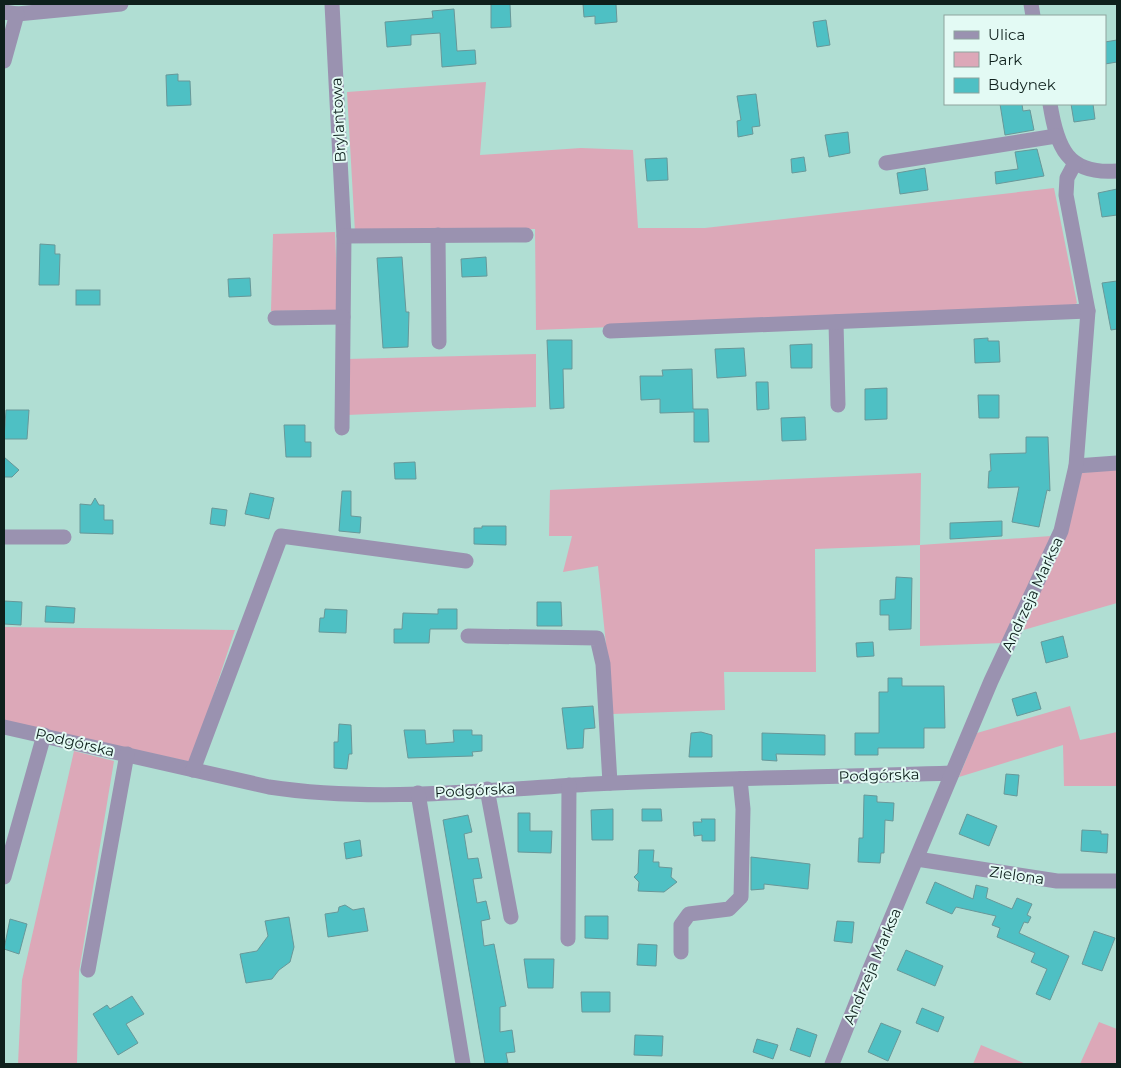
<svg xmlns="http://www.w3.org/2000/svg" width="1121" height="1068" font-family="Montserrat,sans-serif">
  <style>
    .green { fill: #dca8b8 }
    .building { fill: #4ec0c4; stroke: #689899 }
    .lines { fill: none; stroke-linecap: round; stroke-linejoin: round }
    .minor { stroke: #9a92b0; stroke-width: 15 }
    .labels { text-anchor: middle; dominant-baseline: central; stroke-width: 4; stroke-linejoin: round; paint-order: stroke }
    .street-label { font-size: 15px; fill: #0e201c; stroke: #e3faf4 }
  </style>
  <rect width="100%" height="100%" fill="#b0ded3"/>
  <!-- green -->
  <g class="green">
    <polygon points="486,82 480,155 581,148 633,150 638,228 705,228 1054,188 1077,303 1068,309 536,330 535,229 355,232 347,92"/>
    <polygon points="335,232 338,310 271,311 273,234"/>
    <polygon points="536,354 536,407 347,415 347,359"/>
    <polygon points="1117,469 1117,603 1020,631 1082,473"/>
    <polygon points="921,473 920,545 1051,536 1003,643 920,646 920,545 815,549 816,672 724,672 725,710 613,714 598,566 563,572 572,536 549,536 550,490"/>
    <polygon points="4,627 235,630 191,762 4,721"/>
    <polygon points="1070,706 1080,740 1117,732 1117,786 1064,786 1063,745 959,777 977,733"/>
    <polygon points="74,751 114,761 79,972 77,1064 18,1064 22,980"/>
    <polygon points="1099,1022 1117,1029 1117,1064 1080,1064"/>
    <polygon points="981,1045 1026,1064 973,1064"/>
  </g>
  <!-- building -->
  <g class="building">
    <polygon points="491,4 510,4 511,27 491,28"/>
    <polygon points="583,4 616,4 617,22 595,24 595,16 584,17"/>
    <polygon points="454,9 457,51 475,50 476,64 442,67 440,33 411,35 411,45 387,47 385,22 433,18 432,11"/>
    <polygon points="826,20 830,45 817,47 813,22"/>
    <polygon points="1117,40 1117,62 1105,64 1105,42"/>
    <polygon points="178,74 178,81 190,81 191,105 167,106 166,75"/>
    <polygon points="756,94 760,126 752,127 753,134 738,137 737,121 741,120 737,96"/>
    <polygon points="1000,104 1022,104 1023,111 1030,110 1034,130 1005,135"/>
    <polygon points="1071,104 1093,104 1095,119 1074,122"/>
    <polygon points="848,132 850,153 829,157 825,135"/>
    <polygon points="1037,149 1044,176 996,184 995,172 1018,169 1015,152"/>
    <polygon points="804,157 806,171 792,173 791,159"/>
    <polygon points="667,158 668,180 647,181 645,159"/>
    <polygon points="925,168 928,190 900,194 897,173"/>
    <polygon points="1117,189 1117,215 1102,217 1098,193"/>
    <polygon points="40,244 55,245 55,254 60,254 59,285 39,285"/>
    <polygon points="402,257 406,312 409,312 408,347 383,348 377,258"/>
    <polygon points="486,257 487,276 462,277 461,259"/>
    <polygon points="250,278 251,296 229,297 228,279"/>
    <polygon points="1117,281 1117,329 1111,330 1102,283"/>
    <rect x="76" y="290" width="24" height="15"/>
    <polygon points="988,338 988,341 999,341 1000,362 975,363 974,339"/>
    <polygon points="547,340 572,340 572,369 563,369 564,408 550,409"/>
    <polygon points="812,344 812,368 791,368 790,345"/>
    <polygon points="744,348 746,376 717,378 715,349"/>
    <polygon points="692,369 693,409 708,409 709,442 694,442 694,412 660,413 660,399 641,400 640,376 663,376 662,370"/>
    <polygon points="756,382 768,382 769,409 757,410"/>
    <polygon points="887,388 887,419 865,420 865,389"/>
    <polygon points="978,395 999,395 999,418 979,418"/>
    <polygon points="6,410 29,410 27,439 4,439"/>
    <polygon points="805,417 806,440 782,441 781,418"/>
    <polygon points="284,425 305,425 305,442 311,442 311,457 286,457"/>
    <polygon points="1026,437 1048,437 1050,491 1047,490 1039,527 1012,522 1019,487 988,488 989,471 991,471 990,454 1026,453"/>
    <polygon points="4,457 19,470 12,477 4,477"/>
    <polygon points="415,462 416,479 395,479 394,463"/>
    <polygon points="342,491 351,491 351,516 361,517 360,533 339,531"/>
    <polygon points="250,493 274,498 269,519 245,514"/>
    <polygon points="95,498 99,505 104,505 104,520 113,520 113,534 80,533 80,504 91,505"/>
    <polygon points="212,508 227,510 225,526 210,524"/>
    <polygon points="1002,521 1002,536 950,539 950,523"/>
    <polygon points="482,526 506,526 506,545 474,544 474,528 482,528"/>
    <polygon points="896,577 912,578 911,629 889,630 889,615 880,615 880,600 895,599"/>
    <polygon points="4,601 22,602 21,625 4,624"/>
    <polygon points="537,602 561,602 562,626 537,626"/>
    <polygon points="46,606 75,608 74,623 45,622"/>
    <polygon points="325,609 347,610 346,633 319,632 320,618 324,618"/>
    <polygon points="438,609 457,609 457,629 430,629 429,643 394,643 394,629 402,629 403,613 438,614"/>
    <polygon points="1063,636 1068,657 1046,663 1041,642"/>
    <polygon points="873,642 874,656 857,657 856,643"/>
    <polygon points="888,678 902,678 902,686 944,686 945,728 924,728 924,748 878,748 878,755 855,755 855,733 879,733 879,692 888,692"/>
    <polygon points="1036,692 1041,709 1017,716 1012,699"/>
    <polygon points="593,706 595,728 584,729 583,748 567,749 562,708"/>
    <polygon points="339,724 351,725 352,754 349,754 347,769 334,768 334,742 338,742"/>
    <polygon points="404,730 425,730 426,744 454,742 453,730 472,730 472,735 482,735 482,751 472,752 473,756 408,758"/>
    <polygon points="701,732 712,735 712,757 689,757 691,733"/>
    <polygon points="762,733 825,735 825,755 776,754 777,761 762,760"/>
    <polygon points="1006,774 1019,775 1017,796 1004,794"/>
    <polygon points="864,795 877,796 877,802 894,803 893,821 885,820 884,853 881,853 880,863 858,862 859,838 863,838"/>
    <polygon points="613,809 613,840 592,840 591,810"/>
    <polygon points="642,809 661,809 662,821 642,821"/>
    <polygon points="518,813 530,813 530,831 552,831 551,853 518,852"/>
    <polygon points="967,814 997,826 989,846 959,834"/>
    <polygon points="468,815 472,832 464,834 468,859 478,858 482,878 473,879 477,903 486,901 490,919 481,921 484,946 494,944 506,1006 500,1007 500,1032 512,1030 515,1052 506,1053 508,1063 498,1064 485,1064 443,820"/>
    <polygon points="701,819 715,819 715,841 702,841 702,835 694,836 693,822 702,822"/>
    <polygon points="1082,830 1101,831 1101,834 1108,834 1107,853 1081,851"/>
    <polygon points="360,840 362,856 346,859 344,843"/>
    <polygon points="639,850 654,850 653,862 659,862 659,867 672,868 671,877 677,882 664,892 638,891 639,882 634,877 638,873"/>
    <polygon points="751,857 810,864 808,889 764,884 764,889 751,890"/>
    <polygon points="935,882 973,899 976,885 988,888 986,898 1012,909 1017,898 1032,904 1027,915 1031,917 1028,923 1024,922 1019,933 1069,956 1050,1000 1036,994 1047,969 1031,962 1035,953 997,937 1000,928 992,925 996,916 956,907 952,914 926,903"/>
    <polygon points="345,905 353,910 364,908 368,931 328,937 325,914 338,912 339,907"/>
    <polygon points="585,916 608,916 608,939 585,938"/>
    <polygon points="289,917 294,947 290,962 279,970 272,979 246,983 240,954 257,951 268,936 265,921"/>
    <polygon points="10,919 27,924 19,954 4,949"/>
    <polygon points="837,921 854,922 852,943 834,941"/>
    <polygon points="1094,931 1115,938 1102,971 1082,964"/>
    <polygon points="638,944 657,945 656,966 637,965"/>
    <polygon points="906,950 943,966 935,986 897,970"/>
    <polygon points="524,959 554,959 553,988 528,988"/>
    <polygon points="581,992 610,992 610,1012 582,1012"/>
    <polygon points="132,996 144,1014 126,1024 138,1043 118,1055 93,1014 107,1005 110,1009"/>
    <polygon points="922,1008 944,1017 938,1032 916,1023"/>
    <polygon points="881,1023 901,1031 888,1061 868,1052"/>
    <polygon points="797,1028 817,1035 810,1057 790,1050"/>
    <polygon points="635,1035 663,1036 662,1056 634,1055"/>
    <polygon points="757,1039 778,1045 773,1059 753,1052"/>
  </g>
  <g class="lines">
    <!-- minor -->
    <g class="minor">
      <polyline points="332,4 344,236 342,428"/>
      <polyline points="1031,4 1033,16"/>
      <polyline points="4,12 17,14 121,4"/>
      <polyline points="4,61 17,14"/>
      <path d="M1050 104C1057 147 1067 175 1117 171"/>
      <polyline points="886,163 1056,136"/>
      <polyline points="438,235 439,342"/>
      <polyline points="344,236 526,235"/>
      <polyline points="275,318 343,317"/>
      <polyline points="836,322 838,405"/>
      <polyline points="610,331 1088,311"/>
      <polyline points="1076,466 1117,463"/>
      <polyline points="4,537 64,537"/>
      <polyline points="468,636 597,638 603,664 610,783"/>
      <path d="M4 727 269 787C376 803 486 790 593 784 713 778 833 777 952 773"/>
      <polyline points="193,770 281,536 466,561"/>
      <polyline points="487,789 511,917"/>
      <polyline points="418,793 463,1064"/>
      <polyline points="917,859 1057,881 1117,881"/>
      <polyline points="4,877 44,735"/>
      <polyline points="568,939 569,785"/>
      <polyline points="681,952 681,925 689,914 729,909 741,897 743,809 740,779"/>
      <polyline points="88,970 127,754"/>
      <polyline points="832,1064 869,971 991,681 1061,531 1076,466 1088,311 1066,195 1067,178 1075,163"/>
    </g>
  </g>
  <g class="labels">
    <!-- street labels -->
    <g class="street-label">
      <text transform="translate(338 120) rotate(-93)">Brylantowa</text>
      <text transform="translate(1032 594) rotate(-65)">Andrzeja Marksa</text>
      <text transform="translate(75 742) rotate(13)">Podgórska</text>
      <text transform="translate(879 775) rotate(-2)">Podgórska</text>
      <text transform="translate(475 790) rotate(-3)">Podgórska</text>
      <text transform="translate(1017 875) rotate(8)">Zielona</text>
      <text transform="translate(872 966) rotate(-67)">Andrzeja Marksa</text>
    </g>
  </g>
  <!-- border -->
  <rect width="1121" height="1068" fill="none" stroke="#0e201c" stroke-width="10"/>
  <!-- legend -->
  <rect x="944" y="15" width="162" height="90" fill="#e3faf4" stroke="#8ea39e"/>
  <rect x="954" y="31" width="25" height="8" fill="#9a92b0" stroke="#8ea39e"/>
  <text x="988" y="40" font-size="15" fill="#0e201c">Ulica</text>
  <rect x="954" y="52" width="25" height="15" fill="#dca8b8" stroke="#8ea39e"/>
  <text x="988" y="65" font-size="15" fill="#0e201c">Park</text>
  <rect x="954" y="78" width="25" height="15" fill="#4ec0c4" stroke="#8ea39e"/>
  <text x="988" y="90" font-size="15" fill="#0e201c">Budynek</text>
</svg>
